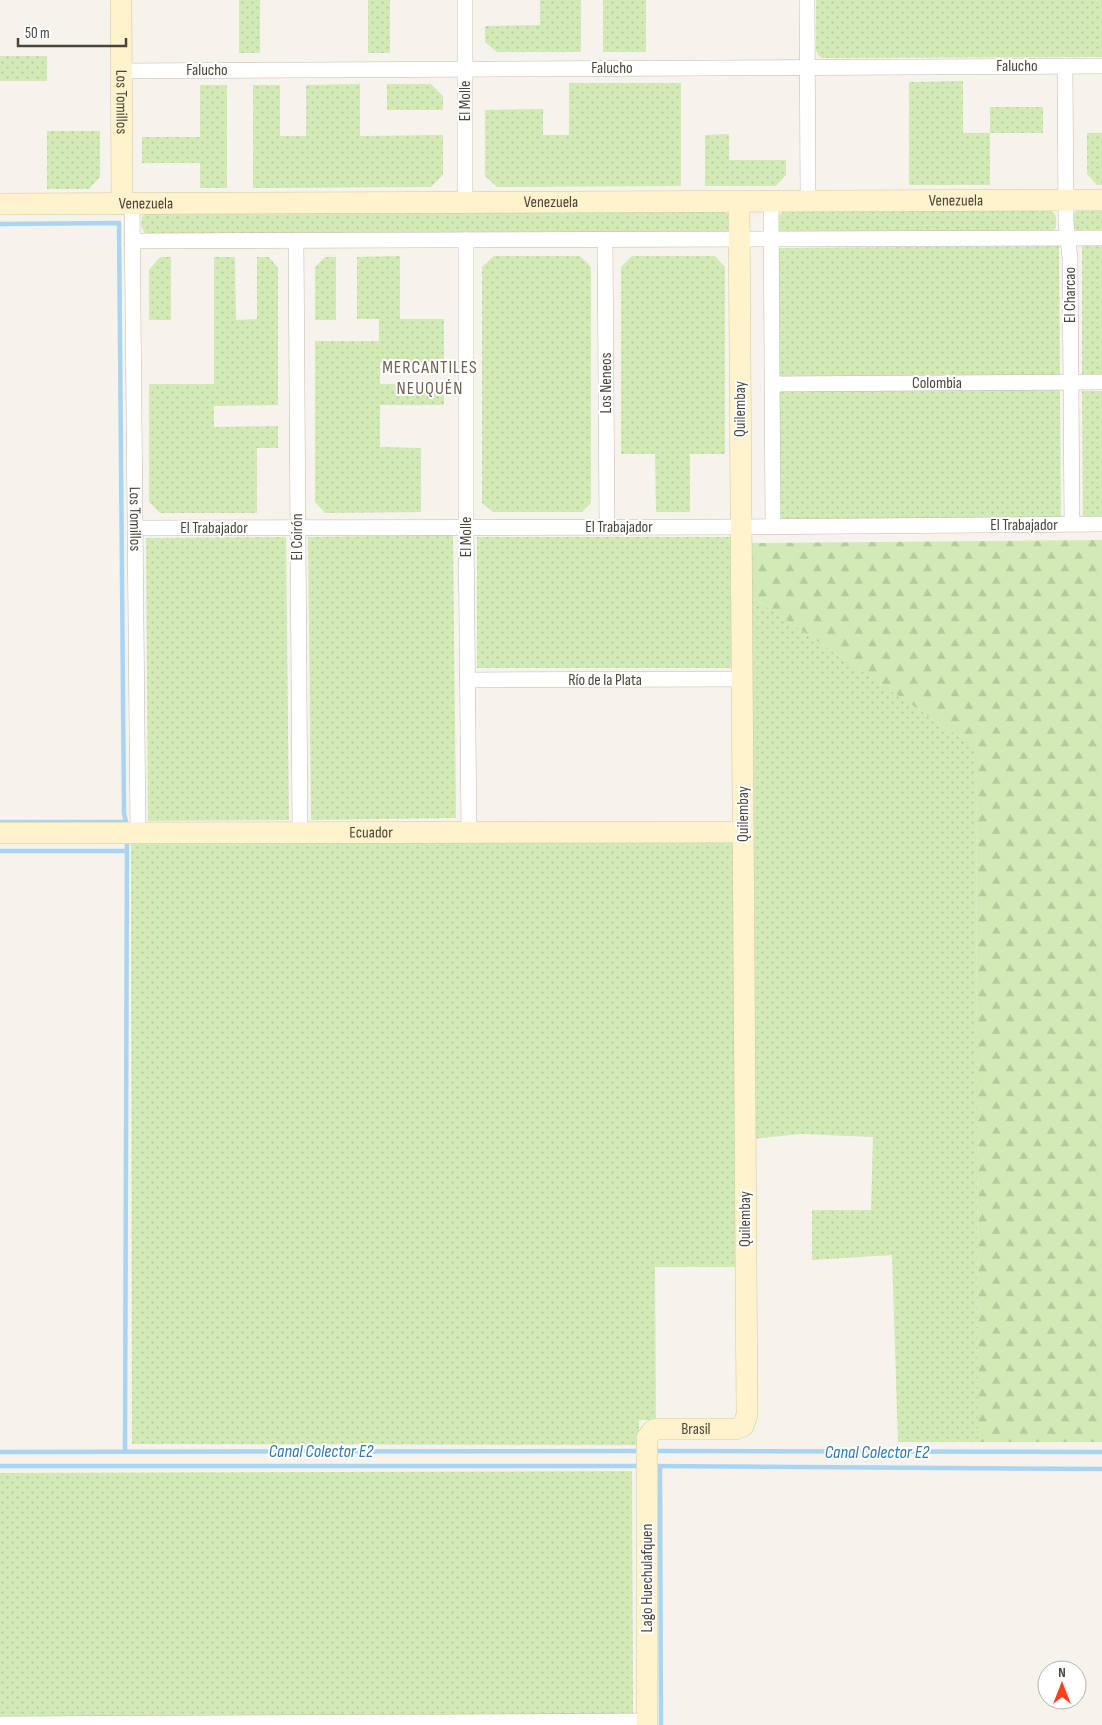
<svg xmlns="http://www.w3.org/2000/svg" width="1102" height="1725" font-family="'Sofia Sans Condensed',sans-serif">
  <style>
    .grass { fill: url(#grass-dots) }
    .forest { fill: url(#forest-firs) }
    .lines { fill: none; stroke-linecap: round; stroke-linejoin: round }
    .stream { stroke: #a9d4f2; stroke-width: 4.5 }
    .street-casing { stroke: #c2bbae; stroke-width: 16 }
    .secondary-casing { stroke: #d6c79b; stroke-width: 22 }
    .street { stroke: #fff; stroke-width: 15 }
    .secondary { stroke: #fff3cd; stroke-width: 21 }
    .labels { text-anchor: middle; dominant-baseline: central; stroke-width: 4; stroke-linejoin: round; paint-order: stroke }
    .street-label { font-size: 16px; fill: #4b4439; stroke: #fff }
    .neighbourhood-label { font-size: 18px; letter-spacing: 1px; fill: #6e6250; stroke: #fff }
    .water-label { font-size: 18px; font-style: italic; fill: #2e7ab2; stroke: #fff }
  </style>
  <defs>
    <pattern id="grass-dots" width="8" height="8" patternUnits="userSpaceOnUse" patternTransform="scale(1.25)"><rect width="8" height="8" fill="#d2eab5"/><path d="M2 2h.1M6 6h.1" fill="none" stroke="#b6ca9c" stroke-width="1.8" stroke-linecap="round"/></pattern>
    <pattern id="forest-firs" width="22" height="20" patternUnits="userSpaceOnUse" patternTransform="scale(1.25)"><rect width="22" height="20" fill="#d2eab5"/><path d="M5 1l3.5 6h-7zM16 11l3.5 6h-7z" fill="#b6ca9c"/></pattern>
  </defs>
  <rect width="100%" height="100%" fill="#f6f3ec"/>
  <!-- grass -->
  <g class="grass">
    <rect x="239" y="0" width="21" height="53"/>
    <rect x="368" y="0" width="22" height="53"/>
    <polygon points="540,0 581,0 581,52 497,52 485,42 485,26 540,25"/>
    <rect x="603" y="0" width="43" height="52"/>
    <polygon points="816,0 1102,0 1102,57 822,58 818,55 816,50"/>
    <rect x="0" y="56" width="47" height="25"/>
    <polygon points="963,81 963,133 990,133 990,107 1043,107 1043,133 990,133 990,185 909,185 909,82"/>
    <polygon points="569,83 681,83 681,186 497,187 485,176 485,110 543,109 543,135 569,135"/>
    <polygon points="360,84 360,136 443,135 443,175 431,187 253,188 253,85 280,85 280,136 306,136 306,85"/>
    <polygon points="387,84 431,84 443,96 443,110 387,110"/>
    <polygon points="200,85 227,85 227,188 200,188 200,163 142,163 142,137 200,137"/>
    <polygon points="47,131 100,131 100,177 89,189 47,189"/>
    <polygon points="1087,133 1102,133 1102,185 1097,185 1087,174"/>
    <polygon points="729,134 729,160 786,160 786,175 776,186 705,186 705,135"/>
    <polygon points="1050,210 1056,216 1056,228 1053,231 779,232 778,230 778,216 783,212"/>
    <path d="M1079 210H1102V232L1077 231C1072 227 1072 219 1074 213Z"/>
    <polygon points="723,212 729,214 730,232 145,234 141,226 142,216 148,213"/>
    <polygon points="1059,246 1060,375 779,377 778,248"/>
    <polygon points="1082,246 1102,246 1102,375 1082,376"/>
    <polygon points="400,256 400,319 444,319 444,362 380,363 380,384 444,384 444,405 380,405 380,447 421,448 421,512 325,513 315,502 315,341 379,341 379,319 357,319 357,257"/>
    <polygon points="494,256 580,256 591,267 591,503 582,512 493,512 482,503 482,267"/>
    <polygon points="632,256 715,256 725,267 725,454 690,454 690,512 656,512 655,454 621,454 621,267"/>
    <polygon points="160,257 171,257 171,320 149,320 149,270"/>
    <polygon points="214,257 235,257 236,320 257,319 257,257 269,257 278,268 278,405 214,406 214,427 278,426 278,448 257,448 257,513 160,513 149,502 149,384 214,384"/>
    <polygon points="325,257 336,257 336,320 315,320 315,267"/>
    <polygon points="1060,389 1061,518 780,520 779,391"/>
    <polygon points="1082,391 1102,391 1102,520 1083,520"/>
    <polygon points="453,535 456,818 311,820 308,537"/>
    <polygon points="286,537 289,820 148,821 146,538"/>
    <rect x="477" y="537" width="256" height="131"/>
    <polygon points="752,597 976,748 978,1442 898,1442 892,1255 812,1260 812,1210 871,1210 873,1137 801,1134 753,1139"/>
    <polygon points="733,842 738,1267 655,1267 656,1420 639,1420 639,1445 132,1444 131,843"/>
    <polygon points="632,1471 633,1715 0,1717 0,1473"/>
  </g>
  <!-- forest -->
  <polygon class="forest" points="1102,540 1102,1442 978,1442 976,748 752,597 751,543"/>
  <g class="lines">
    <!-- stream -->
    <g class="stream">
      <polyline points="0,224 119,223 124,813 127,827"/>
      <polyline points="0,822 126,822"/>
      <polyline points="0,851 127,851"/>
      <polyline points="125,1451 127,839"/>
      <polyline points="653,1451 1102,1452"/>
      <polyline points="0,1452 641,1451"/>
      <polyline points="0,1466 641,1466"/>
      <polyline points="652,1466 1102,1469"/>
      <polyline points="660,1466 661,1725"/>
    </g>
    <defs>
      <g id="street">
        <polyline points="465,0 465,203"/>
        <polyline points="807,0 808,201"/>
        <polyline points="1065,66 1066,222 1070,258 1072,524"/>
        <polyline points="122,71 1102,66"/>
        <polyline points="771,201 773,527"/>
        <path id="s1" d="M132 204 138 833"/>
        <polyline points="466,240 466,527 469,833"/>
        <polyline points="605,240 607,527"/>
        <polyline points="132,241 1102,238"/>
        <polyline points="296,241 300,833"/>
        <polyline points="772,384 1102,382"/>
        <polyline points="135,528 741,527 1102,524"/>
        <polyline points="467,680 742,679"/>
        <polyline points="0,1724 647,1721"/>
      </g>
      <g id="secondary">
        <path id="s2" d="M121 0 122 204"/>
        <path id="s3" d="M0 204 1102 200"/>
        <path id="s4" d="M0 833 743 832"/>
        <path id="s5" d="M647 1725V1438L653 1430 659 1429H736L743 1426 747 1415 739 202"/>
      </g>
    </defs>
    <!-- street casing -->
    <use href="#street" class="street-casing"/>
    <!-- secondary casing -->
    <use href="#secondary" class="secondary-casing"/>
    <!-- street -->
    <use href="#street" class="street"/>
    <!-- secondary -->
    <use href="#secondary" class="secondary"/>
  </g>
  <g class="labels">
    <!-- street labels -->
    <g class="street-label">
      <text x="1017" y="66">Falucho</text>
      <text x="612" y="68">Falucho</text>
      <text x="207" y="70">Falucho</text>
      <text transform="translate(465 101) rotate(-90)">El Molle</text>
      <text stroke="none"><textPath href="#s2" startOffset="102">Los Tomillos</textPath></text>
      <text stroke="none"><textPath href="#s3" startOffset="956">Venezuela</textPath></text>
      <text stroke="none"><textPath href="#s3" startOffset="551">Venezuela</textPath></text>
      <text stroke="none"><textPath href="#s3" startOffset="146">Venezuela</textPath></text>
      <text transform="translate(1070 295) rotate(-90)">El Charcao</text>
      <text transform="translate(606 383) rotate(-90)">Los Neneos</text>
      <text x="937" y="383">Colombia</text>
      <text transform="translate(740 409) rotate(-90)">Quilembay</text>
      <text stroke="none"><textPath href="#s1" startOffset="315">Los Tomillos</textPath></text>
      <text x="1024" y="525">El Trabajador</text>
      <text x="619" y="527">El Trabajador</text>
      <text x="214" y="528">El Trabajador</text>
      <text transform="translate(297 537) rotate(-90)">El Coirón</text>
      <text transform="translate(466 537) rotate(-90)">El Molle</text>
      <text x="605" y="680">Río de la Plata</text>
      <text transform="translate(743 814) rotate(-90)">Quilembay</text>
      <text stroke="none"><textPath href="#s4" startOffset="371">Ecuador</textPath></text>
      <text transform="translate(745 1219) rotate(-90)">Quilembay</text>
      <text stroke="none"><textPath href="#s5" startOffset="340">Brasil</textPath></text>
      <text transform="translate(647 1578) rotate(-90)">Lago Huechulafquen</text>
    </g>
    <!-- neighbourhood labels -->
    <g class="neighbourhood-label">
      <text x="430" y="367">MERCANTILES<tspan x="430" dy="21">NEUQUÉN</tspan></text>
    </g>
    <!-- water labels -->
    <g class="water-label">
      <text x="321" y="1451">Canal Colector E2</text>
      <text x="877" y="1452">Canal Colector E2</text>
    </g>
  </g>
  <!-- north arrow -->
  <g transform="translate(1062 1685)"><circle r="24" fill="#ffffff" stroke="#b7b4b0"/>
  <path d="M0-4L9 19L0 12L-9 19Z" fill="#fc3f1d"/>
  <text y="-8" font-size="14" font-weight="bold" text-anchor="middle" fill="#4b4439">N</text>
  </g>
  <!-- scale -->
  <path d="M18 38v8h108v-8" fill="none" stroke="#4b4439" stroke-width="2.5"/>
  <text x="25" y="38" font-size="15" fill="#4b4439" stroke="#ffffff" stroke-width="4" paint-order="stroke">50 m</text>
</svg>
